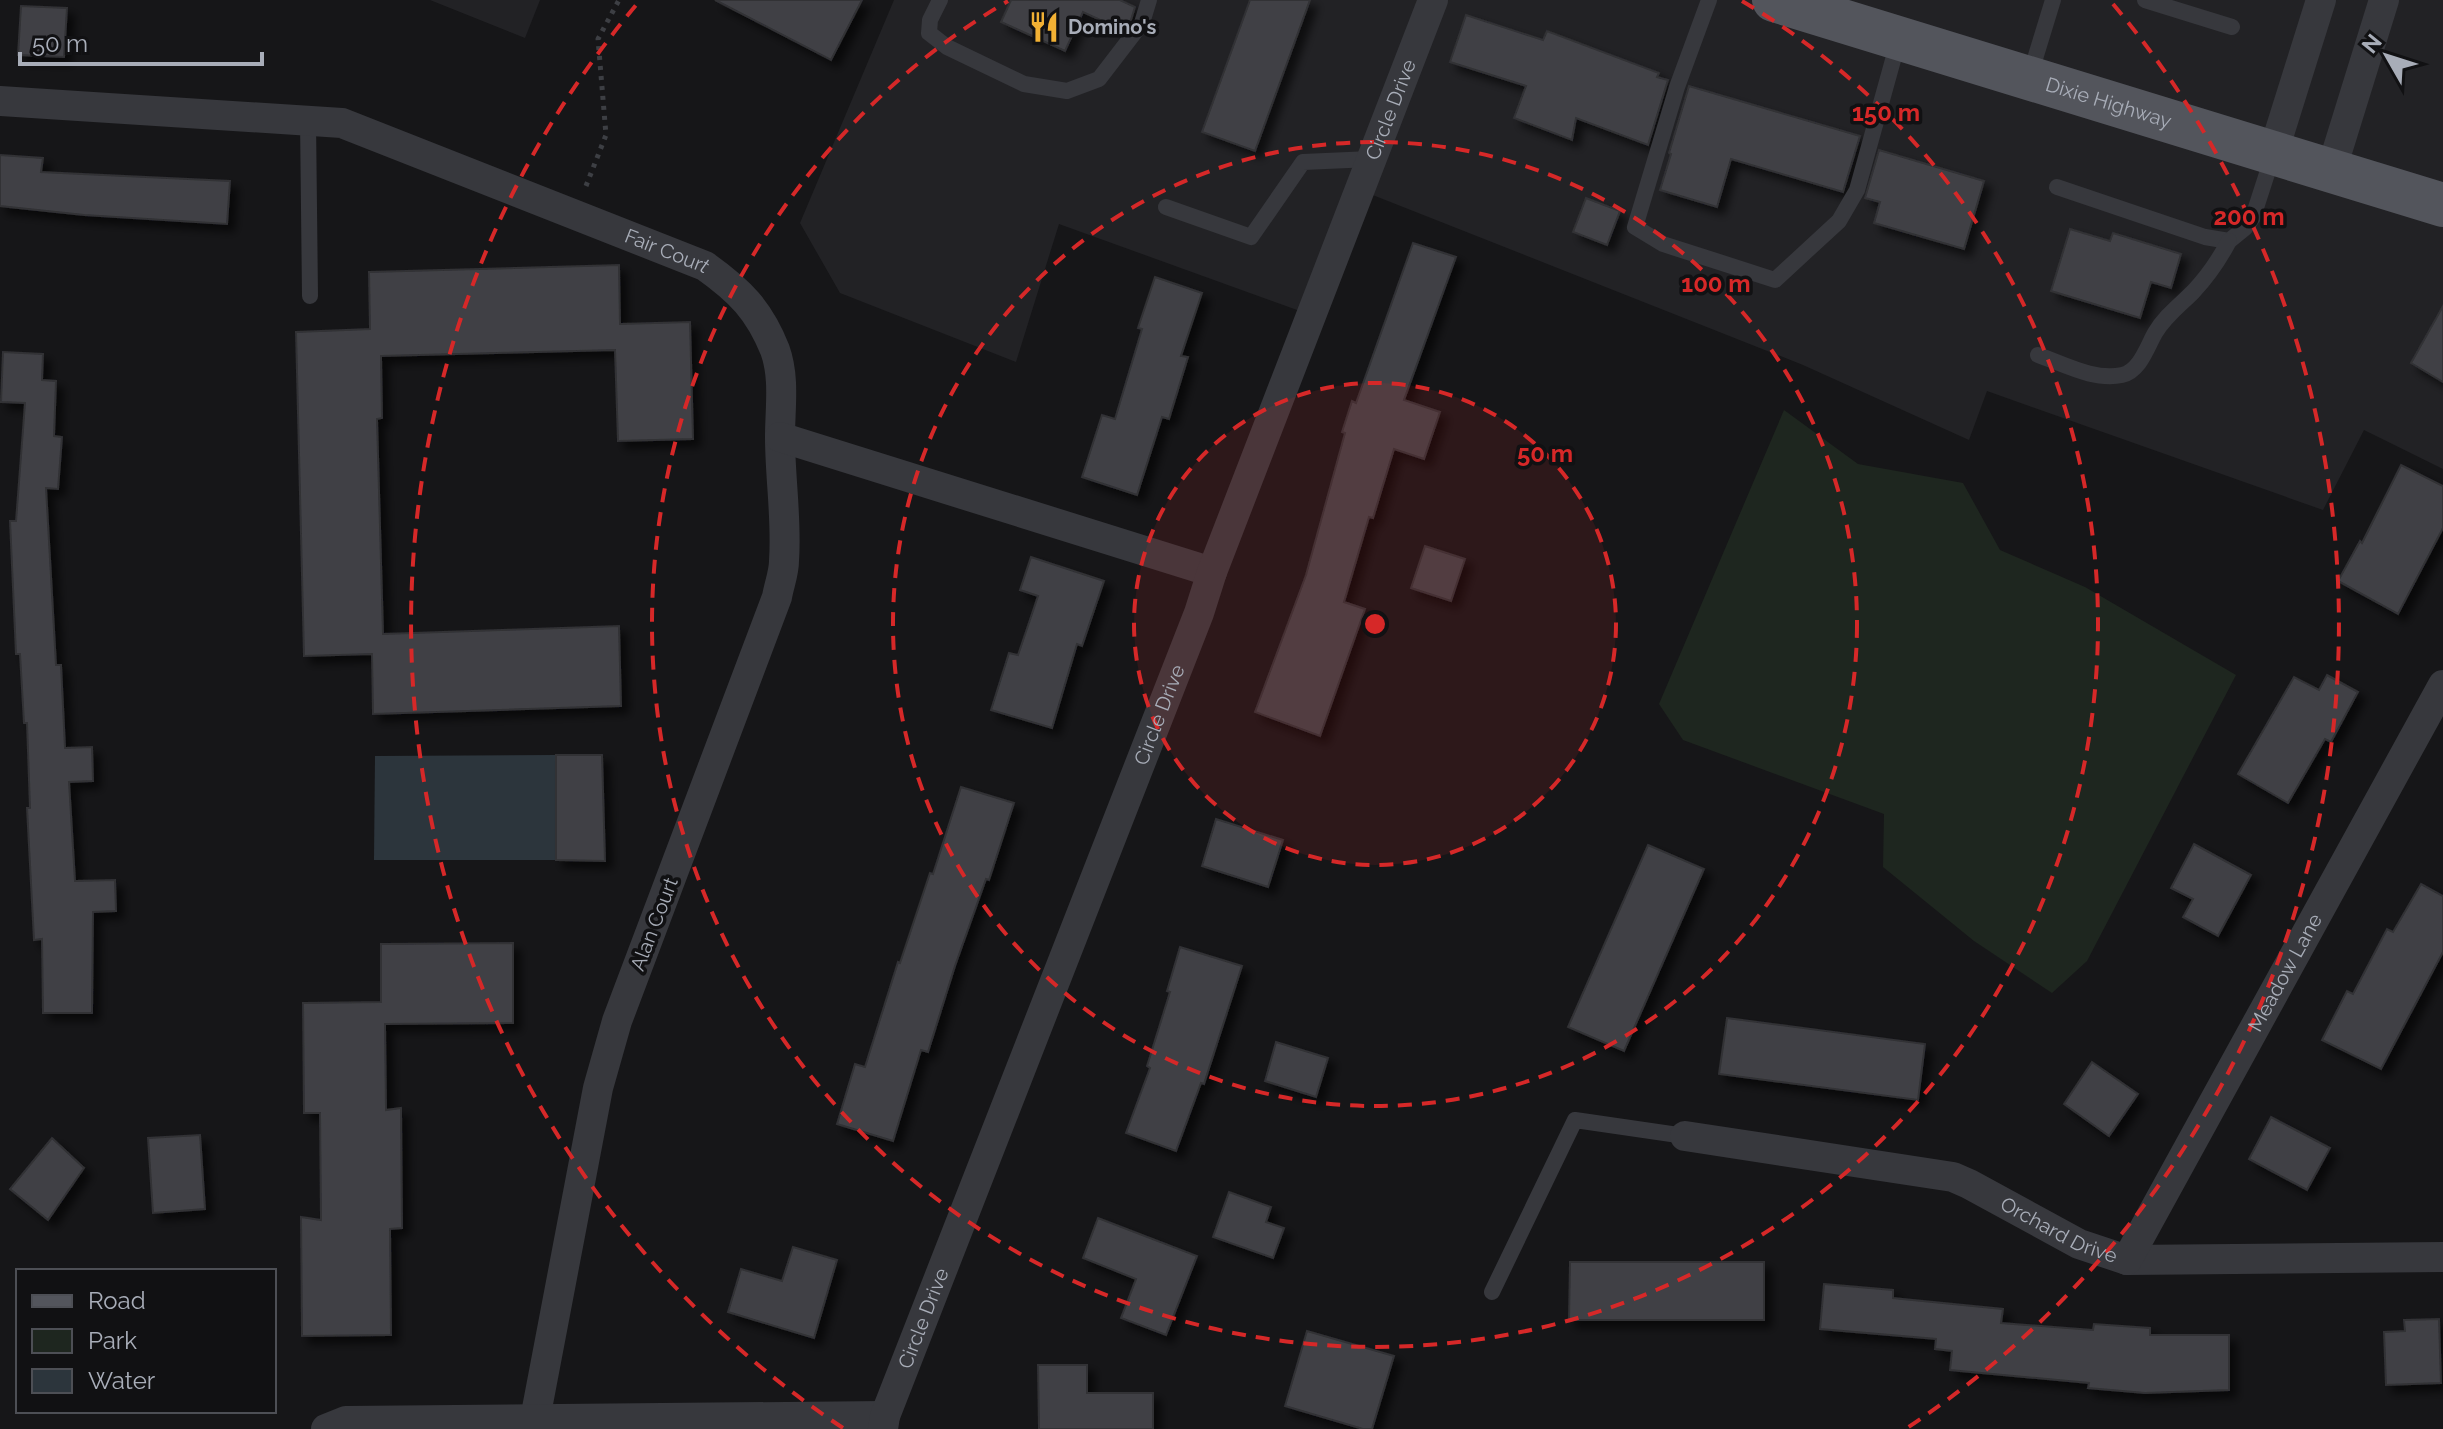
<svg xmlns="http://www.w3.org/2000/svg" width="2443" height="1429" font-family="Raleway,sans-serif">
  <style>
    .built { fill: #222225 }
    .green { fill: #1e261f }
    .water { fill: #2c353c }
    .building { fill: #404145; stroke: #303034; stroke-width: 2; filter: url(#shadow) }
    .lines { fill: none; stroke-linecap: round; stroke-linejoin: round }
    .path { stroke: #3d3f44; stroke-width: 5; stroke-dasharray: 4 6; stroke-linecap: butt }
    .lane { stroke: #37383d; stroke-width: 16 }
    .street { stroke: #37383d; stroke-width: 30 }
    .primary { stroke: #53555c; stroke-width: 44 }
    .ring { fill: none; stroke: #d62828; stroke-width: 4; stroke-dasharray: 14 10 }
    .labels { text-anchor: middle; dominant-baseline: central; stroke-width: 7; stroke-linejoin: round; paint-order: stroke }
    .poi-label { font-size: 20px; font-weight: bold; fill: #a8adb8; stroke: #111113; text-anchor: start }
    .street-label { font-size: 20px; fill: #a8adb8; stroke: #111113 }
    .centre { fill: #d62828; stroke: #111113; stroke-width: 4 }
    .ring-label { font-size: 24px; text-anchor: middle; font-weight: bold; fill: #d62828; stroke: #111113; stroke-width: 7; stroke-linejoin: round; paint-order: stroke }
  </style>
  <defs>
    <filter id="shadow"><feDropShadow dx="7" dy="7" stdDeviation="4" flood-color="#0009"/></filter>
  </defs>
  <rect width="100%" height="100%" fill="#161618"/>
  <!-- built -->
  <g class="built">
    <polygon points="430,0 540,0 525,38"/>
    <polygon points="894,0 2443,0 2443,469 2364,430 2323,510 1987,391 1969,440 1803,365 1360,190 1311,315 1059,224 1016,362 840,293 800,223"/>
  </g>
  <!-- green -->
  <polygon class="green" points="1784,410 1858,464 1963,483 2000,550 2085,587 2236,675 2087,961 2052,993 1974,941 1883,867 1884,814 1683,740 1659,704"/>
  <!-- water -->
  <polygon class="water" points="556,755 556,860 374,860 375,756"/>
  <!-- building -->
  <g class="building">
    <polygon points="715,0 862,0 831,60"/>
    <polygon points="1011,0 1120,0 1135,7 1131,20 1122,30 1083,12 1065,51 1001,22"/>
    <polygon points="1250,0 1310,0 1255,151 1202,132"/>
    <polygon points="21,6 67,8 64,57 18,55"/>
    <polygon points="1466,15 1543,40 1547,31 1659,73 1657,77 1668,80 1648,145 1576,118 1572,140 1514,118 1526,86 1450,62"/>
    <polygon points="1689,86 1860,136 1843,192 1731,159 1717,207 1660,190 1671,154 1669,153"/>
    <polygon points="1879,150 1984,181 1964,249 1874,223 1880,202 1865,198"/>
    <polygon points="0,155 43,158 41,172 230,181 227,224 84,215 0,206"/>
    <polygon points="1586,198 1620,211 1607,245 1573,232"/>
    <polygon points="2070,229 2110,241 2113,233 2181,254 2171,288 2151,282 2140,318 2051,291"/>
    <polygon points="1413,243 1456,257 1404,400 1440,412 1424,459 1394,449 1373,518 1369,517 1344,602 1365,609 1320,736 1255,712 1306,575 1345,433 1342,432 1352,401 1356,403"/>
    <polygon points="619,265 620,324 690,322 693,439 618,441 615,350 381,356 382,418 377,419 383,634 619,626 621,706 373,714 372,654 304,656 296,332 370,329 369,272"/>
    <polygon points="1155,277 1202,293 1181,356 1188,357 1169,419 1162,417 1137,495 1082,477 1102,415 1115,419 1142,329 1138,328"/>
    <polygon points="2443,306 2443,382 2411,363"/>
    <polygon points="3,352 43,354 42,380 56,381 54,436 62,437 58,489 46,488 56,665 61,665 65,748 92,747 93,781 69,782 75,881 115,880 116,911 93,912 92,1013 43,1013 42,939 34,940 27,808 30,808 27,723 24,723 20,654 16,654 10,521 16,521 25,403 1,402"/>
    <polygon points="2401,465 2443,486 2443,528 2398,614 2338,581 2360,541 2362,543"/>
    <polygon points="1425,546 1465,559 1451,601 1411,588"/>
    <polygon points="1031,557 1104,581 1082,646 1077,644 1052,728 991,710 1009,653 1018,655 1038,596 1020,590"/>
    <polygon points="2327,675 2358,692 2331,742 2325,739 2288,803 2238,774 2294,677 2319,690"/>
    <polygon points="556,755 602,755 605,861 556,860"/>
    <polygon points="961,787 1014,803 989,880 986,879 955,966 928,1052 921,1050 893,1141 837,1124 855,1064 865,1067 898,962 900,963 930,873 933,874"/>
    <polygon points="1216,819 1283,840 1268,887 1202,866"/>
    <polygon points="2194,844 2251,875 2218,936 2183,917 2193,899 2171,888"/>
    <polygon points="1648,845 1704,869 1624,1051 1568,1027"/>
    <polygon points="2421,884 2443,896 2443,952 2381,1069 2322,1040 2347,991 2353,994 2387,929 2393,932"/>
    <polygon points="513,943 513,1023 385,1024 386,1110 401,1108 402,1228 390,1229 391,1335 302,1336 301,1217 321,1220 320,1113 304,1113 303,1003 381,1002 381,944"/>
    <polygon points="1180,947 1242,966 1204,1084 1201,1083 1176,1151 1126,1133 1150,1068 1147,1066 1170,992 1167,991"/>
    <polygon points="1727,1018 1925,1044 1918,1100 1719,1074"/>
    <polygon points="1276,1042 1328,1058 1316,1097 1265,1081"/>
    <polygon points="2092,1062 2138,1094 2109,1136 2064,1104"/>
    <polygon points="2271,1117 2330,1148 2307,1190 2249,1159"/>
    <polygon points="200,1135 205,1209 153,1213 148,1138"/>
    <polygon points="52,1138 84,1168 48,1220 10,1189"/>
    <polygon points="1229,1192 1271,1207 1266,1222 1284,1228 1273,1258 1213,1237"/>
    <polygon points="1098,1218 1197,1256 1166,1335 1121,1318 1136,1279 1083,1258"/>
    <polygon points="793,1247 837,1260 814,1338 728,1312 741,1269 782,1281"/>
    <polygon points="1570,1262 1764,1262 1764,1320 1569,1320"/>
    <polygon points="1824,1284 1893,1290 1893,1298 2003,1309 2001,1323 2093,1330 2094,1324 2150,1328 2150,1335 2229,1335 2229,1390 2145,1393 2088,1388 2089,1383 1950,1370 1952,1351 1935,1349 1936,1339 1820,1329"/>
    <polygon points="2439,1319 2441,1383 2386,1385 2384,1332 2405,1331 2404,1320"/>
    <polygon points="1307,1331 1394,1356 1372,1429 1363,1429 1285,1406"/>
    <polygon points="1038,1365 1087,1365 1087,1393 1153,1393 1153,1429 1039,1429"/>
  </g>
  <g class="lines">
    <!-- path -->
    <polyline class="path" points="586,186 606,135 598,39 619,0"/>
    <!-- lane -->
    <g class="lane">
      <polyline points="940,0 930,20 929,33 947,47 1024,84 1067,91 1099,79 1142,23 1149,0"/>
      <polyline points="1709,0 1677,87 1635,227 1663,244 1775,280 1839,221 1857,190 1898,42"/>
      <polyline points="2145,0 2232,27"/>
      <polyline points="2030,75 2053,0"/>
      <polyline points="308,120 310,296"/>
      <polyline points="2057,187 2205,237 2229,241 2245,228 2253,217 2273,155"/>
      <polyline points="1166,207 1251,237 1303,162 1371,159"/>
      <path d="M2038 355C2064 364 2094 381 2122 375 2140 371 2147 347 2155 333 2165 316 2180 305 2193 292 2208 276 2219 260 2229 241"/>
      <polyline points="1492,1292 1575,1120 1685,1136"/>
    </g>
    <!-- street -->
    <g class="street">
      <path id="s1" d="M0 101 342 123 705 266C740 291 759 310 775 350 785 378 780 408 780 437 780 478 787 520 784 561 784 573 779 585 777 597L617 1021 598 1088 535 1419"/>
      <polyline points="2273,153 2321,0"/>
      <polyline points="2331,171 2384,0"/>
      <polyline points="780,437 1212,572"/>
      <path id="s2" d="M1685 1136 1953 1177 1969 1184 2079 1244 2127 1260 2443 1257"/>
      <path id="s3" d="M2127 1260 2443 685"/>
      <polyline points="326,1429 346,1421 885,1416"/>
      <path id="s4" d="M883 1429 885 1416 1199 613 1212 572 1433 0"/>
    </g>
    <!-- primary -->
    <path class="primary" id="s5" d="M1774 0 2443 205"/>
  </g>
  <!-- distance rings -->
  <circle cx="1375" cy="624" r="241" fill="#d62828" fill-opacity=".12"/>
  <g class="ring">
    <circle cx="1375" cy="624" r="241"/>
    <circle cx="1375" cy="624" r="482"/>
    <path d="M1742 1A723 723 0 1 1 1008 1"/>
    <path d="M843 1428A964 964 0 0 1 637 4M2113 4A964 964 0 0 1 1907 1428"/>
  </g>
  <!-- icons -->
  <defs>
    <symbol id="restaurant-bare" viewBox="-9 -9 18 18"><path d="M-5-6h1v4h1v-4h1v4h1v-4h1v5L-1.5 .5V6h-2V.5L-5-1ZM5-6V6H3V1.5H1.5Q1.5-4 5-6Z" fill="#f2b134" stroke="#111113" stroke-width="2.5" paint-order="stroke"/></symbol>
  </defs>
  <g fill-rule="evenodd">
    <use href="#restaurant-bare" x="1022" y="5" width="44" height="44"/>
  </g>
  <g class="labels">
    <!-- poi labels -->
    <g class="poi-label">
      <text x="1068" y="27">Domino's</text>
    </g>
    <!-- street labels -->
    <g class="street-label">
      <text stroke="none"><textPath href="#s5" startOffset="350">Dixie Highway</textPath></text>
      <text stroke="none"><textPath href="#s4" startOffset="1414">Circle Drive</textPath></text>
      <text stroke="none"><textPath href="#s1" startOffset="692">Fair Court</textPath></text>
      <text stroke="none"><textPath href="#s4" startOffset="766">Circle Drive</textPath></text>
      <text transform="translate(654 924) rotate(-69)">Alan Court</text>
      <text stroke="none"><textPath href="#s3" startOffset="328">Meadow Lane</textPath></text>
      <text stroke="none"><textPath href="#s2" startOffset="390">Orchard Drive</textPath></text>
      <text stroke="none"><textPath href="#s4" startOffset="118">Circle Drive</textPath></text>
    </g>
  </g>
  <circle cx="1375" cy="624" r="12" class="centre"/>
  <g class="ring-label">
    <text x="1886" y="121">150 m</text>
    <text x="2249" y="225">200 m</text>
    <text x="1716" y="292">100 m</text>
    <text x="1545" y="462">50 m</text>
  </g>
  <!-- legend -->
  <rect x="16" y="1269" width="260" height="144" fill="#111113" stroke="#4d4f55" stroke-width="2"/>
  <rect x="32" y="1295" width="40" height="12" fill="#53555c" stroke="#4d4f55" stroke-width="2"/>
  <text x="88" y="1309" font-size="24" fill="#a8adb8">Road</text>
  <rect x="32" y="1329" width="40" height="24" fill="#1e261f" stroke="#4d4f55" stroke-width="2"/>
  <text x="88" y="1349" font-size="24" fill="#a8adb8">Park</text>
  <rect x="32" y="1369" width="40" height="24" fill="#2c353c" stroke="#4d4f55" stroke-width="2"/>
  <text x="88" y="1389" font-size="24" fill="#a8adb8">Water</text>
  <!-- north arrow -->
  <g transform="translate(2387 56) rotate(309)" stroke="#111113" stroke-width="6" paint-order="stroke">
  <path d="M0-6L14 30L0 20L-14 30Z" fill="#a8adb8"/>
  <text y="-12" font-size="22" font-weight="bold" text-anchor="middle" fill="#a8adb8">N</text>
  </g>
  <!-- scale -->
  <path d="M20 52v12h242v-12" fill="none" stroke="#a8adb8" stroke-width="4"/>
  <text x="32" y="52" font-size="24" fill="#a8adb8" stroke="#111113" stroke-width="6" paint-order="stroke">50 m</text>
</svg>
